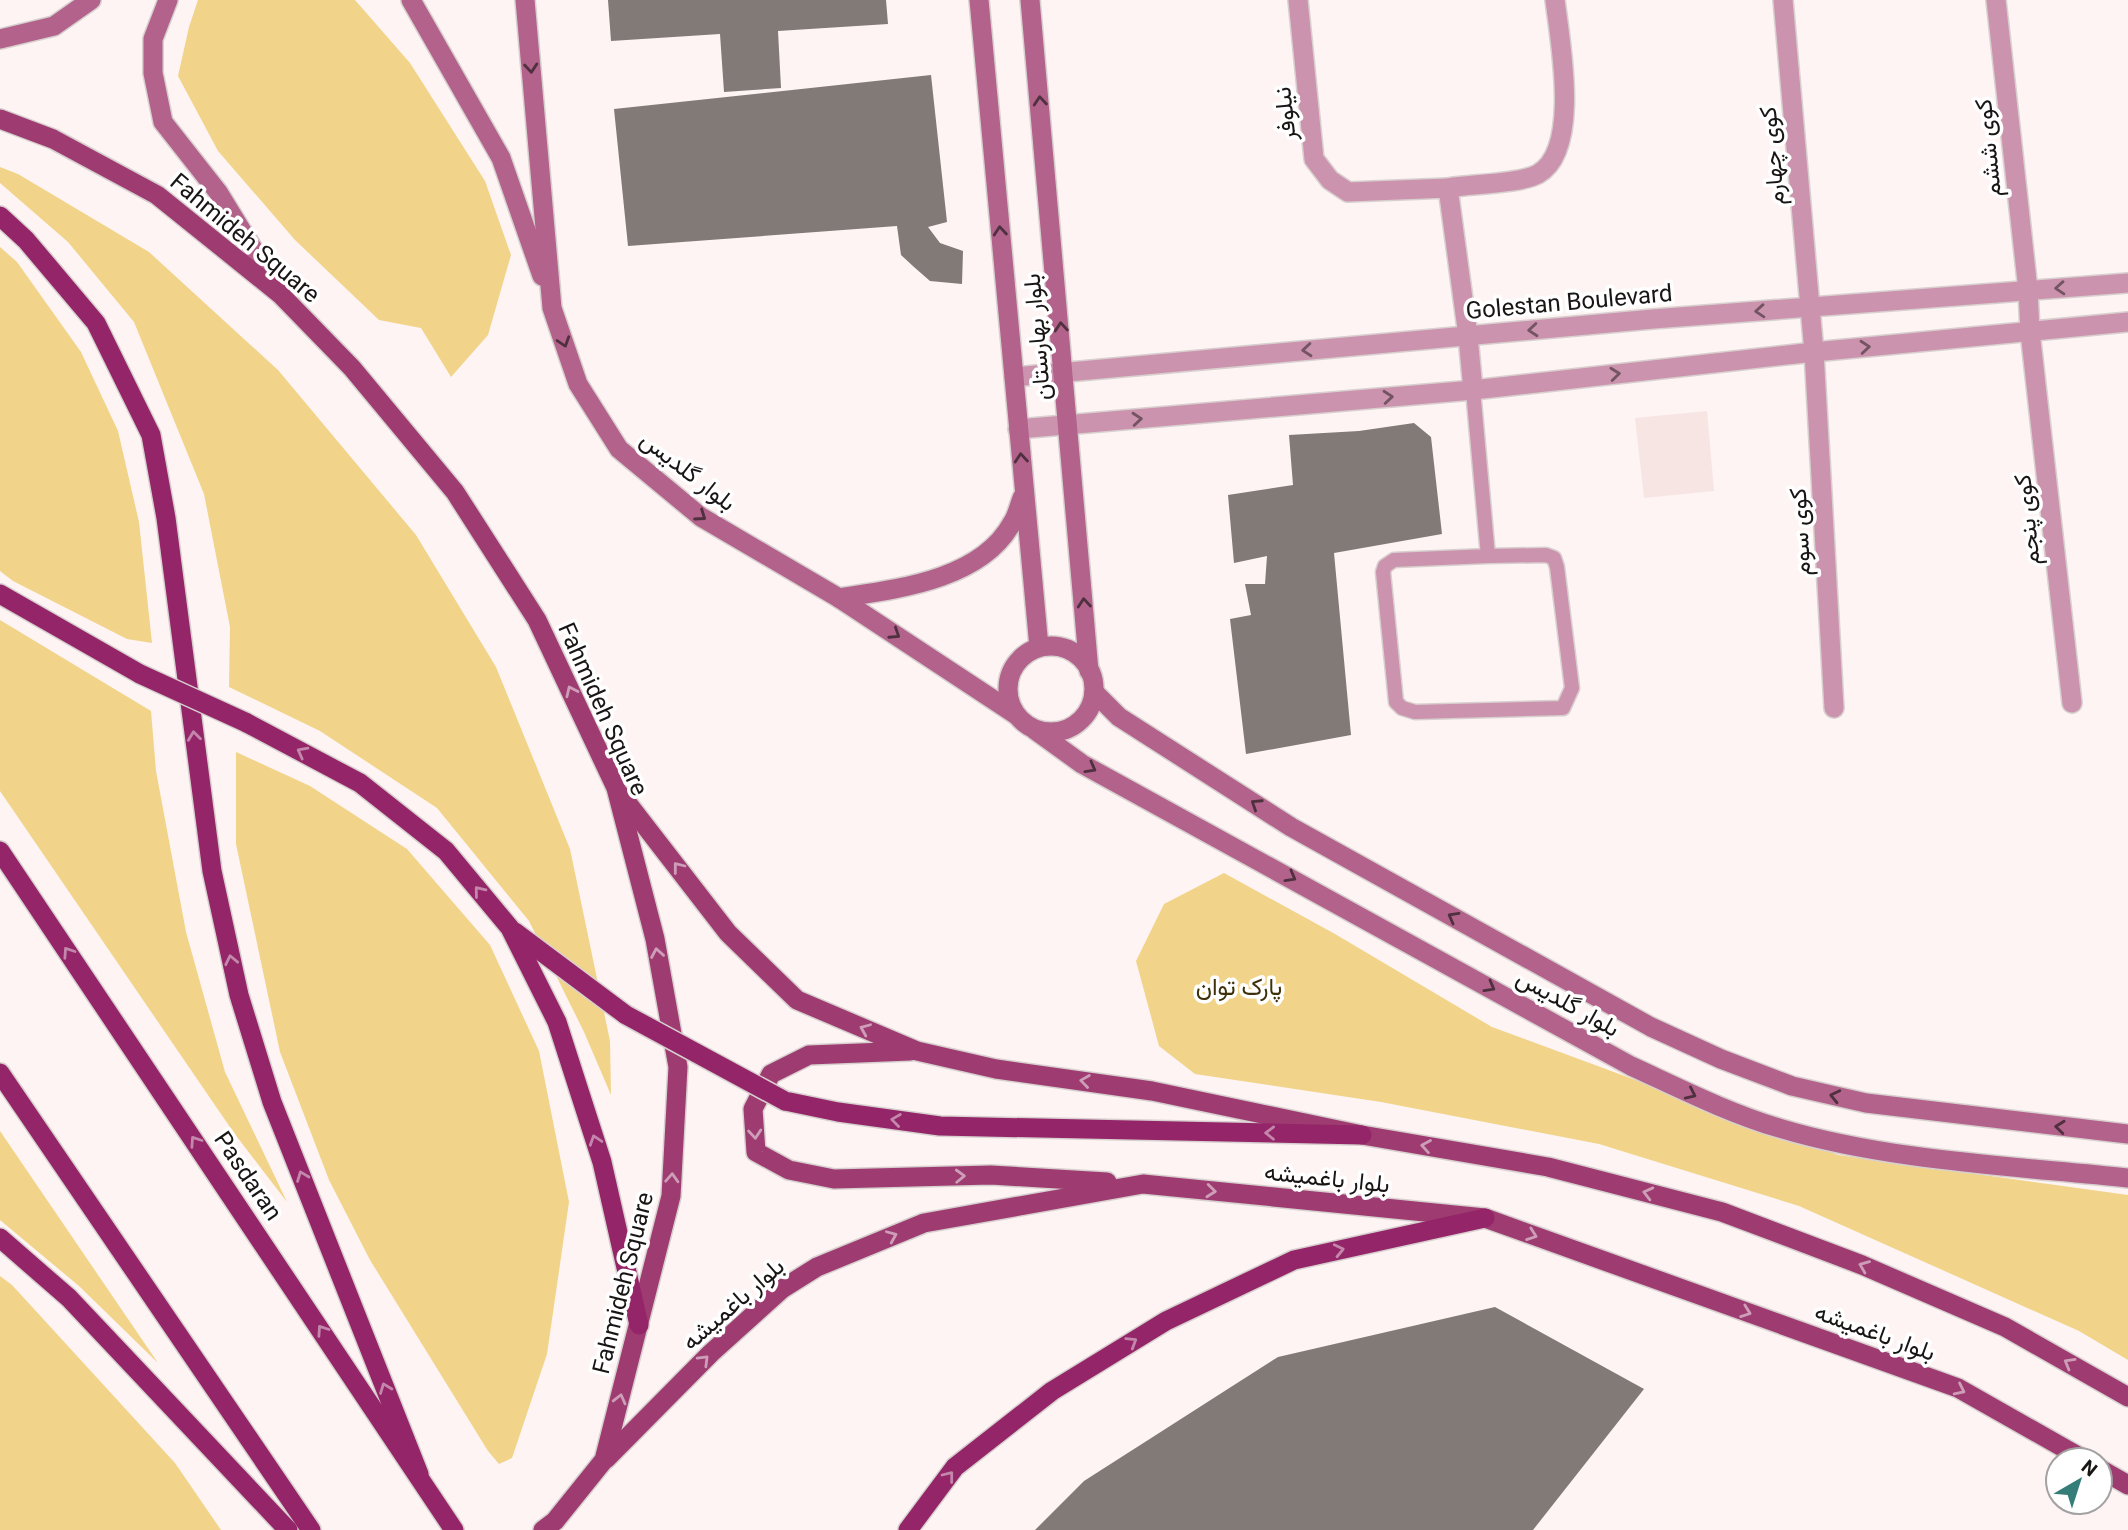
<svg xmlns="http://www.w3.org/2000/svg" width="2128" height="1530" font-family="Roboto,Vazirmatn,sans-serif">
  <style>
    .built { fill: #f7e5e4 }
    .green { fill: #f1d489 }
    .building { fill: #817a76 }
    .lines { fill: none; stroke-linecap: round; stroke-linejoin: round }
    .service-casing { stroke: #d8d0cf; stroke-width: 17 }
    .minor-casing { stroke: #d8d0cf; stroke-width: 22 }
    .tertiary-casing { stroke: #d8d0cf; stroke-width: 22 }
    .secondary-casing { stroke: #d8d0cf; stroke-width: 22 }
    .primary-casing { stroke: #d8d0cf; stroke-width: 22 }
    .trunk-casing { stroke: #d8d0cf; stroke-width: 22 }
    .service { stroke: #cc93ae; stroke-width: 14 }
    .minor { stroke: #cc93ae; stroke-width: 19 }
    .tertiary { stroke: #cc93ae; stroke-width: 19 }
    .secondary { stroke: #b2628b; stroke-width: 19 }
    .primary { stroke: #9e3c72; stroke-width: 19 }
    .trunk { stroke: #942568; stroke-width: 19 }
    .trunk-bridge-casing { stroke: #d8d0cf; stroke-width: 22; stroke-linecap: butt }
    .trunk-bridge { stroke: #942568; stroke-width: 19 }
    .oneway { stroke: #4e303e }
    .oneway2 { stroke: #725462 }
    .oneway3 { stroke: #ce9eb8 }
    .oneway4 { stroke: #c487ac }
    .labels { text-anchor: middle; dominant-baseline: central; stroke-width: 7; stroke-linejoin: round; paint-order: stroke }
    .street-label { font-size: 24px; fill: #181515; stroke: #fff }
    .park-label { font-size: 24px; fill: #3d300a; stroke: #fff }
  </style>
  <rect width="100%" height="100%" fill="#fdf4f3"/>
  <!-- built -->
  <polygon class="built" points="1707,411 1714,491 1644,498 1635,418"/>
  <!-- green -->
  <g class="green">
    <polygon points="198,0 355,0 410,63 485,181 511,255 488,335 451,377 421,328 379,320 295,240 218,151 178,76 189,27"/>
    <polygon points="0,167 18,174 149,252 278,370 416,535 496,667 570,849 610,1041 611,1095 584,1032 529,921 437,808 320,731 229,687 230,627 204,494 134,322 68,242 0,183"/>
    <polygon points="0,247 17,262 81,352 118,431 139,522 152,643 127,639 13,581 0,571"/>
    <polygon points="0,620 151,711 156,771 186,932 225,1072 287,1202 234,1133 0,791"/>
    <polygon points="236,752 310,786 407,849 490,945 539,1051 569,1202 547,1354 512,1458 499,1464 488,1451 370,1260 329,1180 280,1052 236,844"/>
    <polygon points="1224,873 1335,934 1492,1027 1838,1155 2128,1195 2128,1360 2079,1331 1799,1206 1599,1144 1381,1102 1195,1074 1159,1046 1136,961 1164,904"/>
    <polygon points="0,1131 158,1363 79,1286 0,1220"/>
    <polygon points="0,1276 12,1285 175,1463 221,1530 0,1530"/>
  </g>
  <!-- building -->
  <g class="building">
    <polygon points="608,0 886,0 888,24 778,31 781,88 724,92 720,34 611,41"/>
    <polygon points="931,75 947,222 928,227 940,243 963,251 962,284 930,281 914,267 901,255 897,226 628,246 614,109"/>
    <polygon points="1414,423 1431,437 1442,534 1334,553 1351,735 1246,754 1230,619 1251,615 1245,584 1265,584 1267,556 1234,563 1228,495 1293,485 1289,435 1359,431"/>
    <polygon points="1495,1307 1644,1389 1533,1530 1035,1530 1084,1481 1278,1357"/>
  </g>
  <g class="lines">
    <defs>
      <polyline id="service" points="1473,390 1488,556 1394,560 1385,566 1383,572 1396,702 1402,708 1415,712 1563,708 1572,688 1557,567 1554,558 1546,555 1488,556"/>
      <g id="minor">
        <polyline points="1298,0 1314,159 1330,180 1348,192 1448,188 1468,336"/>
        <polyline points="1783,0 1810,307"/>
        <polyline points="1996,0 2028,290"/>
        <path d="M1448 188C1470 184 1520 184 1538 174 1581 150 1560 41 1555 0"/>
        <polyline points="2030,332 2072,703"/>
        <polyline points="1814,352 1834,708"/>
      </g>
      <g id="tertiary">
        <polyline points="2028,290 2030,332"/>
        <polyline points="1810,307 1814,352"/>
        <polyline points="1468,336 1473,390"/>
        <polyline points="1014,377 1653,319 2128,283"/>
        <polyline points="1018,429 1473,390 1814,352 2128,322"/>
      </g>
      <g id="secondary">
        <polyline points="168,0 153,39 153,73 163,122 218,192 280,293"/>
        <polyline points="411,0 501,158 542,276"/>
        <polyline points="525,0 552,308 578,384 619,449 701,517 839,598 1015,714"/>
        <polyline points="979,0 1039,647"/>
        <polyline points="1030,0 1089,671"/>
        <polyline points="0,39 54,26 91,0"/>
        <path d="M839 598C897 589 981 580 1012 523 1017 516 1019 506 1022 498"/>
        <circle cx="1051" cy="689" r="43"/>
        <polyline points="1094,692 1119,717 1291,827 1651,1027 1721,1059 1792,1086 1866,1103 2128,1134"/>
        <path d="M1035 730 1082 764 1631 1066C1679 1088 1728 1113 1779 1128 1888 1161 2015 1166 2128 1178"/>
      </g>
      <g id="primary">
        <polyline points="0,119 53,139 157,195 280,294 352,368 455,492 537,620 616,788 655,939 678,1067 671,1196 604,1460 555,1521 543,1530"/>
        <polyline points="622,796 728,933 797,1000 917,1051 996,1069 1152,1091 1362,1135 1548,1167 1722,1212 1862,1265 2005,1327 2128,1397"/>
        <polyline points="910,1051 809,1055 771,1074 753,1109 756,1152 789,1170 834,1179 991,1175 1107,1182"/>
        <polyline points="606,1459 711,1353 782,1289 817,1267 924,1223 1143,1184 1485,1218 1958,1388 2085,1460"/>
        <polyline points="2100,1469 2128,1485"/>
      </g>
      <g id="trunk">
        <polyline points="0,216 26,240 96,323 151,435 166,518 212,871 239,995 272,1102 419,1474"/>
        <polyline points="0,594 140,674"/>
        <polyline points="245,722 360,783 446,851 510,928 557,1022 602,1162 639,1325"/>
        <polyline points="0,851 454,1530"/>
        <polyline points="515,932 626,1015"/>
        <polyline points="0,1073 311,1530"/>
        <polyline points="785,1101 838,1112 940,1126 1362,1135"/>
        <polyline points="0,1238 69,1298 288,1530"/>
        <polyline points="908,1530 955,1467 1052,1391 1166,1321 1294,1260 1485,1218"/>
      </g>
    </defs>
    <!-- service casing -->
    <use href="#service" class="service-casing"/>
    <!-- minor casing -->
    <use href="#minor" class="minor-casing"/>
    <!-- tertiary casing -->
    <use href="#tertiary" class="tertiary-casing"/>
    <!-- secondary casing -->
    <use href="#secondary" class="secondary-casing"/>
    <!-- primary casing -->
    <use href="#primary" class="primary-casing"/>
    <!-- trunk casing -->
    <use href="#trunk" class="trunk-casing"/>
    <!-- service -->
    <use href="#service" class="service"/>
    <!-- minor -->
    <use href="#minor" class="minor"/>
    <!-- tertiary -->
    <use href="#tertiary" class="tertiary"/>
    <!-- secondary -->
    <use href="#secondary" class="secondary"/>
    <!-- primary -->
    <use href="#primary" class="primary"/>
    <!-- trunk -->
    <use href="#trunk" class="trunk"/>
    <defs>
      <g id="trunk-bridge">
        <polyline points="140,674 245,722"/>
        <polyline points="626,1015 785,1101"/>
      </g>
    </defs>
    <!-- trunk-bridge casing -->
    <use href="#trunk-bridge" class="trunk-bridge-casing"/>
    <!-- trunk-bridge -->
    <use href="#trunk-bridge" class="trunk-bridge"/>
  </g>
  <!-- one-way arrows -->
  <defs><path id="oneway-chevron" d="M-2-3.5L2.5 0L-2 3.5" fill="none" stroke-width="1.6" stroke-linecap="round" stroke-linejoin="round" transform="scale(1.75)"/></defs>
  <g class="oneway">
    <use href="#oneway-chevron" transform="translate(531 68) rotate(85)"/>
    <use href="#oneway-chevron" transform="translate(1040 101) rotate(-95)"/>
    <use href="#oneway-chevron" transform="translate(1000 231) rotate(-95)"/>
    <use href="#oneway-chevron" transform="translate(1061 327) rotate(-95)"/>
    <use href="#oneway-chevron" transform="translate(564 342) rotate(72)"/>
    <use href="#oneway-chevron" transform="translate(1021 458) rotate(-95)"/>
    <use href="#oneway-chevron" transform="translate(701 516) rotate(35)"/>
    <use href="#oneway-chevron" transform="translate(1084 603) rotate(-95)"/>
    <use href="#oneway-chevron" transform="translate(895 634) rotate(33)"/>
    <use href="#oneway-chevron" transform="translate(1091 768) rotate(29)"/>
    <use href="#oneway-chevron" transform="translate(1256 804) rotate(-147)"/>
    <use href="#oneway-chevron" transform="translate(1291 877) rotate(29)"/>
    <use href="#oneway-chevron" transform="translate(1453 917) rotate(-151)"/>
    <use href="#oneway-chevron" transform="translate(1490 987) rotate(29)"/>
    <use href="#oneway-chevron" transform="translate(1691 1094) rotate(25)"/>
    <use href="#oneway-chevron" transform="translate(1835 1096) rotate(-167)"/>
    <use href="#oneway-chevron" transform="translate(2060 1127) rotate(-174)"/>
  </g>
  <g class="oneway2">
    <use href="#oneway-chevron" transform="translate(2060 288) rotate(176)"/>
    <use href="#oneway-chevron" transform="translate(1760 311) rotate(176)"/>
    <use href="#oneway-chevron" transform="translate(1533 330) rotate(175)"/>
    <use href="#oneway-chevron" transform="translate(1865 347) rotate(-5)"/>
    <use href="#oneway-chevron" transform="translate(1307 350) rotate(175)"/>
    <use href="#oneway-chevron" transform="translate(1615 374) rotate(-6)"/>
    <use href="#oneway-chevron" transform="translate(1388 397) rotate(-5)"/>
    <use href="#oneway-chevron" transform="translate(1137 419) rotate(-5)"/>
  </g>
  <g class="oneway3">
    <use href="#oneway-chevron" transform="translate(571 691) rotate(-115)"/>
    <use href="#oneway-chevron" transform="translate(678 867) rotate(-128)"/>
    <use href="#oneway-chevron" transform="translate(657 953) rotate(-100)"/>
    <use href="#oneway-chevron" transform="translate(865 1029) rotate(-157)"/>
    <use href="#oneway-chevron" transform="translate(1085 1081) rotate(-172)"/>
    <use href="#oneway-chevron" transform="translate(755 1134) rotate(85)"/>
    <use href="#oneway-chevron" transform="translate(1426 1146) rotate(-170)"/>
    <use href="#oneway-chevron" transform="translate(960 1176) rotate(-2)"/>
    <use href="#oneway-chevron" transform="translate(672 1178) rotate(-87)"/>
    <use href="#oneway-chevron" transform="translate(1211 1191) rotate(6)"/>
    <use href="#oneway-chevron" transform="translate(1648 1193) rotate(-166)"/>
    <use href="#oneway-chevron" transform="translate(1532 1235) rotate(20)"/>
    <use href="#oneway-chevron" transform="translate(892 1236) rotate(-23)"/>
    <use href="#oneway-chevron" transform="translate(1864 1266) rotate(-158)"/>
    <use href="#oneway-chevron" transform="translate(1746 1312) rotate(20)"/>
    <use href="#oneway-chevron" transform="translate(704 1360) rotate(-45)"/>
    <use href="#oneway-chevron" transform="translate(2069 1363) rotate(-150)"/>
    <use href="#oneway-chevron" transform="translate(1960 1390) rotate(26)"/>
    <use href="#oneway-chevron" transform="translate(620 1399) rotate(-76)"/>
  </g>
  <g class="oneway4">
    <use href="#oneway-chevron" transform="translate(194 736) rotate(-97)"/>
    <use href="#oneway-chevron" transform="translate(302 752) rotate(-152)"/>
    <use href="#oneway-chevron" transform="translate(479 891) rotate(-129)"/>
    <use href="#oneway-chevron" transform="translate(68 952) rotate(-124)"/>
    <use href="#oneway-chevron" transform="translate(231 960) rotate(-102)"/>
    <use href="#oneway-chevron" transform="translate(896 1120) rotate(-172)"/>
    <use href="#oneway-chevron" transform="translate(1270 1133) rotate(-179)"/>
    <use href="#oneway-chevron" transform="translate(595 1140) rotate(-108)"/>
    <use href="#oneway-chevron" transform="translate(195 1141) rotate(-124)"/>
    <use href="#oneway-chevron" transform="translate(302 1176) rotate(-111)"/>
    <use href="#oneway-chevron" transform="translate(1339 1250) rotate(-13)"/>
    <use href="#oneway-chevron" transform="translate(322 1330) rotate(-124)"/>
    <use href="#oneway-chevron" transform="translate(1132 1342) rotate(-32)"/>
    <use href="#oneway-chevron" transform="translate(385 1388) rotate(-111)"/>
    <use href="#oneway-chevron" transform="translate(949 1476) rotate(-52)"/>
  </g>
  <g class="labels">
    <!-- street labels -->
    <g class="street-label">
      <text transform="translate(1285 114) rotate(-96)">نیلوفر</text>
      <text transform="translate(1988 148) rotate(-96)">کوی ششم</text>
      <text transform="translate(1772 156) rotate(-95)">کوی چهارم</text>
      <text transform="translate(245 238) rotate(40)">Fahmideh Square</text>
      <text transform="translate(1569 302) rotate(-5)">Golestan Boulevard</text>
      <text transform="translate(1037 337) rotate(-95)">بلوار بهارستان</text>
      <text transform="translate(688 471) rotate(38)">بلوار گلدیس</text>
      <text transform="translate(2027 520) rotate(-96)">کوی پنجم</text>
      <text transform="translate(1800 532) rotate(-93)">کوی سوم</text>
      <text transform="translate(603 709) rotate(66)">Fahmideh Square</text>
      <text transform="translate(1568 1003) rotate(29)">بلوار گلدیس</text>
      <text transform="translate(248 1176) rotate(56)">Pasdaran</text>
      <text transform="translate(1327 1178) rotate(6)">بلوار باغمیشه</text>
      <text transform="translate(623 1283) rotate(-76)">Fahmideh Square</text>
      <text transform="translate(733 1304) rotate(-41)">بلوار باغمیشه</text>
      <text transform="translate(1875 1332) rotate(20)">بلوار باغمیشه</text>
    </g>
    <!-- park labels -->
    <g class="park-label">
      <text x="1239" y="987">پارک توان</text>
    </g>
  </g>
  <!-- north arrow -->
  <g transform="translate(2079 1481) rotate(39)"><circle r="33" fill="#ffffff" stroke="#a3a1a1" stroke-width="2"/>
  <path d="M0-5L12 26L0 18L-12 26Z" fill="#357d78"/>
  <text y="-10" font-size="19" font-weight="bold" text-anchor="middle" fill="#181515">N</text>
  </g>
</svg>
